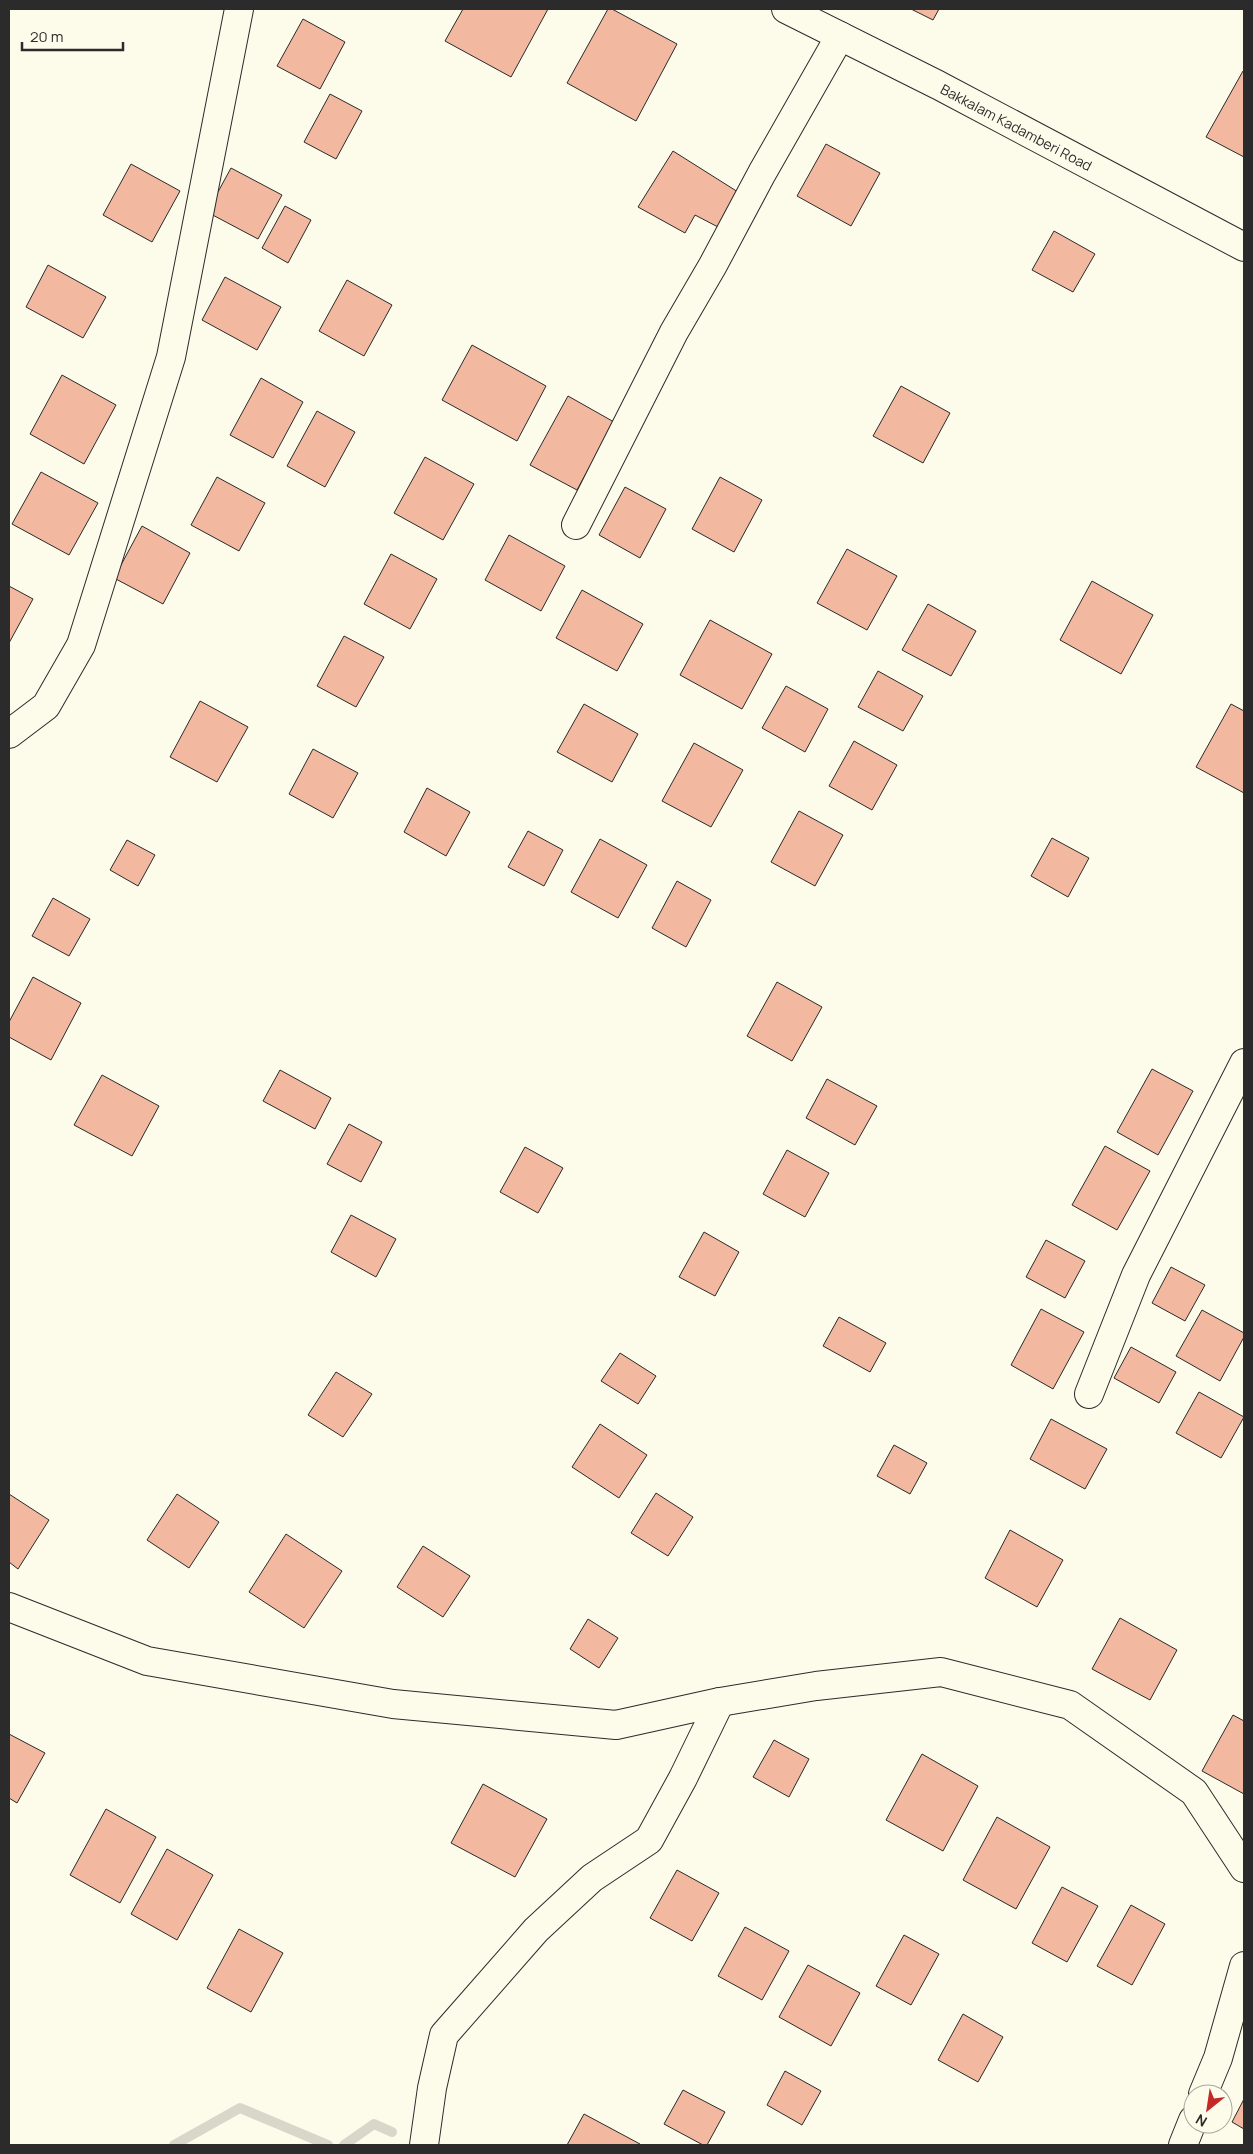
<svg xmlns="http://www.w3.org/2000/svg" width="1253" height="2154" font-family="Manrope,sans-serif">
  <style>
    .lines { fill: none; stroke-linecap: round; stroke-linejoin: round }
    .stream { stroke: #d8d7c9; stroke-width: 10 }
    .building { fill: #f2b8a0; stroke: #2b2b2b }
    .minor-casing { stroke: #2b2b2b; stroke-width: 30 }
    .minor { stroke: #fdfbea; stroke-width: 28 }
    .labels { text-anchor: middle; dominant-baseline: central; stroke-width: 4; stroke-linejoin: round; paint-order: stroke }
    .street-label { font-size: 14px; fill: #2b2b2b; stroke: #fdfbea }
  </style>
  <rect width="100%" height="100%" fill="#fdfbea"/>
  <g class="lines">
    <!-- stream -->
    <g class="stream">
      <polyline points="174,2145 240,2108 328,2145"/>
      <polyline points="344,2145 374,2124 392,2132"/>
    </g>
  </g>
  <!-- building -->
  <g class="building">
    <polygon points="463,9 548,9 511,77 445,41"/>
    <polygon points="608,9 612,9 677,44 636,121 567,83"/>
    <polygon points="911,9 939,9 933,20"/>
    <polygon points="303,19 345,42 320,89 277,66"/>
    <polygon points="1243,71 1244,72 1244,157 1206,137"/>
    <polygon points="330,94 362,111 336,159 304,142"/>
    <polygon points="826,144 880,173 851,226 797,196"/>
    <polygon points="673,151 738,192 718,227 695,215 685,233 638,207"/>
    <polygon points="131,164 180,191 152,242 103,215"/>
    <polygon points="231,168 282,195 258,239 207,212"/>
    <polygon points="285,206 311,220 288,263 262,248"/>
    <polygon points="1054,231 1095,254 1073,292 1032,270"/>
    <polygon points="48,265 106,297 83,338 26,307"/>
    <polygon points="225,277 281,307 257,350 202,320"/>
    <polygon points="347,280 392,305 364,356 319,331"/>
    <polygon points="472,345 546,386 517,441 442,400"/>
    <polygon points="62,375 116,405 84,464 30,434"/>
    <polygon points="261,378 303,402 273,458 230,435"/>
    <polygon points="901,386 950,413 923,463 873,436"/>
    <polygon points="568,396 614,422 577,490 530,465"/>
    <polygon points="317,411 355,432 325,487 287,466"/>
    <polygon points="425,457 474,484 443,540 394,513"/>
    <polygon points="41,472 98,503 69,555 12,524"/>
    <polygon points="217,477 265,503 239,551 191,525"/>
    <polygon points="720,477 762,500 734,552 692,529"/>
    <polygon points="625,487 666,509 640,558 599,535"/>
    <polygon points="142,526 190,553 163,604 114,578"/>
    <polygon points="509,535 565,566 541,611 485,580"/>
    <polygon points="847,549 897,576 867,630 817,603"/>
    <polygon points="391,554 437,579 410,629 364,604"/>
    <polygon points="1092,581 1153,615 1121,674 1060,640"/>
    <polygon points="9,586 33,599 9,643"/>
    <polygon points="582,590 643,624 617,671 556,638"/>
    <polygon points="928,604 976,631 951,676 902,650"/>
    <polygon points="710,620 772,654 742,709 680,675"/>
    <polygon points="344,636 384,657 356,707 317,686"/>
    <polygon points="878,671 923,696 903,731 858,707"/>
    <polygon points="786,686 828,709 805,752 762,728"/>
    <polygon points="200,701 248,727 217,782 170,757"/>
    <polygon points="584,704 638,734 612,782 557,752"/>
    <polygon points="1231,704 1244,711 1244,793 1196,767"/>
    <polygon points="854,741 897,765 872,810 829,786"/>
    <polygon points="694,743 743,770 711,827 662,801"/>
    <polygon points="313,749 358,773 333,818 289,794"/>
    <polygon points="427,788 470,812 446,856 404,832"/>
    <polygon points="799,811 843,835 815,886 771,862"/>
    <polygon points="528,831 563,850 544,886 508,867"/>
    <polygon points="1052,838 1089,858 1068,897 1031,876"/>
    <polygon points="600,839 647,865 618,918 571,892"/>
    <polygon points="127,840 155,855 138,886 110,870"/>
    <polygon points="677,881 711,900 686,947 652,928"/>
    <polygon points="53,898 90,919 69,956 32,936"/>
    <polygon points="33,977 81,1003 51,1060 9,1037 9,1022"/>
    <polygon points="777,982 822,1007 792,1061 747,1036"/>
    <polygon points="1152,1069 1193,1091 1158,1155 1117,1132"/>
    <polygon points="280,1070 331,1098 315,1129 263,1101"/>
    <polygon points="102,1075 159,1106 132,1156 74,1125"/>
    <polygon points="827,1079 877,1106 855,1145 806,1118"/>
    <polygon points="349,1124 382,1142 361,1182 327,1164"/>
    <polygon points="1105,1146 1150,1171 1117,1230 1072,1205"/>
    <polygon points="525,1147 563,1168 538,1213 500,1192"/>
    <polygon points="787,1150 829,1173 805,1217 763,1194"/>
    <polygon points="351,1215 396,1239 376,1277 331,1252"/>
    <polygon points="704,1232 739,1252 715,1296 679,1277"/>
    <polygon points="1046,1240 1085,1261 1065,1298 1026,1277"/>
    <polygon points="1171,1267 1205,1285 1185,1321 1152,1303"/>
    <polygon points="1041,1309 1084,1332 1053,1389 1011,1365"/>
    <polygon points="1202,1310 1244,1333 1244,1337 1220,1381 1176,1356"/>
    <polygon points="839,1317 886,1343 870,1372 823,1346"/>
    <polygon points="1131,1347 1176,1372 1159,1403 1114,1378"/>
    <polygon points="620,1353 656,1376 638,1404 601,1381"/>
    <polygon points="336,1372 372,1394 343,1437 308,1415"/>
    <polygon points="1199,1392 1244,1417 1221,1458 1176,1433"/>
    <polygon points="1051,1419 1107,1449 1085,1489 1030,1459"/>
    <polygon points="600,1424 647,1455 619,1498 572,1467"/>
    <polygon points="894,1445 927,1463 910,1494 877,1476"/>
    <polygon points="656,1493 693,1517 668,1556 631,1533"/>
    <polygon points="9,1494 49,1520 18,1569 9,1562"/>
    <polygon points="177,1494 219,1522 189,1568 147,1540"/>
    <polygon points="1010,1530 1063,1560 1037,1607 985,1578"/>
    <polygon points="286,1534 342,1571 304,1628 249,1592"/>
    <polygon points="423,1546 470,1576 443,1617 397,1587"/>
    <polygon points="1120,1618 1177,1650 1150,1700 1092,1669"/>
    <polygon points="588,1619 618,1638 599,1668 570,1649"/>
    <polygon points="1233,1715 1244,1721 1244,1794 1202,1771"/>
    <polygon points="9,1734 45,1753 17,1803 9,1798"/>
    <polygon points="774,1740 809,1759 789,1797 753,1777"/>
    <polygon points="922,1754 978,1786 943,1851 886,1820"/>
    <polygon points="483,1784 547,1819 515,1877 451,1843"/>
    <polygon points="106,1809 156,1837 120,1903 70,1875"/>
    <polygon points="997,1817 1050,1847 1016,1909 963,1880"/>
    <polygon points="167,1849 213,1875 177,1940 131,1914"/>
    <polygon points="677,1870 719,1893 692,1941 650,1918"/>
    <polygon points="1062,1887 1098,1906 1067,1962 1032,1943"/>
    <polygon points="1131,1905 1165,1924 1132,1985 1097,1966"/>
    <polygon points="745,1927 789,1951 762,2000 718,1976"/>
    <polygon points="239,1929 283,1953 251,2012 207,1988"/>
    <polygon points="904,1935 939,1954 911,2005 876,1986"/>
    <polygon points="808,1965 860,1993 831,2046 779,2017"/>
    <polygon points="963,2014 1003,2037 978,2082 938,2060"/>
    <polygon points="785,2071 821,2091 802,2125 767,2105"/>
    <polygon points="683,2090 725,2112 707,2145 703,2145 664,2124"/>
    <polygon points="1244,2099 1244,2129 1232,2122"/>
    <polygon points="584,2114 640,2144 639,2145 567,2145"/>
  </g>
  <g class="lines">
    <defs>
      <g id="minor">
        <path id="s1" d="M786 9 938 85 1244 247"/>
        <polyline points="576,525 674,332 713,265 762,173 840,36"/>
        <polyline points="9,734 46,706 81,645 171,357 239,9"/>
        <polyline points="1089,1394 1136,1275 1244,1063"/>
        <polyline points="9,1607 147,1661 393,1704 616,1725 720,1702 816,1686 941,1672 1070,1705 1194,1792 1244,1868"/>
        <polyline points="1203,2094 1218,2058 1244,1966"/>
        <polyline points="424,2145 432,2088 444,2035 536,1930 592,1878 649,1840 683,1778 720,1702"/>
        <polyline points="1183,2145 1193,2120"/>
      </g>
    </defs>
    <!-- minor casing -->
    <use href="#minor" class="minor-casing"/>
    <!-- minor -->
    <use href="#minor" class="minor"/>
  </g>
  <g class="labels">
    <!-- street labels -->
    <g class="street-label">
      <text stroke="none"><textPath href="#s1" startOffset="259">Bakkalam Kadamberi Road</textPath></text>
    </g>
  </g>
  <!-- border -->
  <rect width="1253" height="2154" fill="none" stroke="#2b2b2b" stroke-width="20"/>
  <!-- north arrow -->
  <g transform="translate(1208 2109) rotate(210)"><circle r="24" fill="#fdfbea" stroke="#a9a89e"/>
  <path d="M0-4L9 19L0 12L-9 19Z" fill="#c62828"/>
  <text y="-8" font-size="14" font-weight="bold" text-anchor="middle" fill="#2b2b2b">N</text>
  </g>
  <!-- scale -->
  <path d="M22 42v8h101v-8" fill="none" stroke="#2b2b2b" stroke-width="2.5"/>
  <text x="30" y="42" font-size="15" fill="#2b2b2b" stroke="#fdfbea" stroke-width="4" paint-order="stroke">20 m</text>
</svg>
